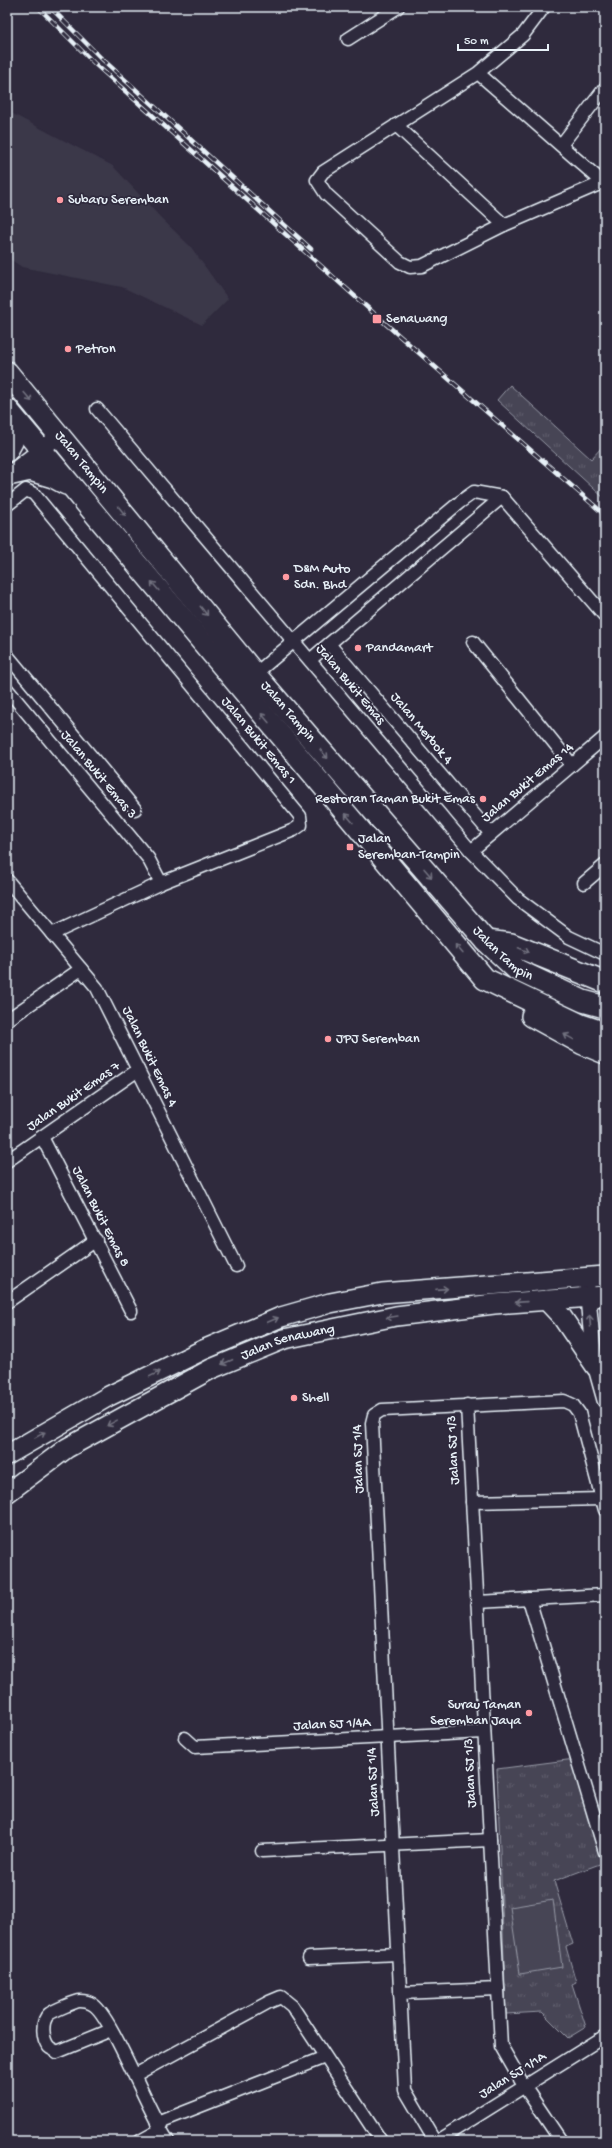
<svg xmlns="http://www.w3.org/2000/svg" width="612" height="2148" font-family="'Gochi Hand',sans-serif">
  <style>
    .built { fill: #3b3749 }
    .grass { fill: url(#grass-tufts); stroke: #979aa6 }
    .pitch { fill: #464455; stroke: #979aa6 }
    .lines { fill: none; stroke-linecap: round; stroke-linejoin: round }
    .minor-casing { stroke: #e8f1f8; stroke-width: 15 }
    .tertiary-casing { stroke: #e8f1f8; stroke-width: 18 }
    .primary-casing { stroke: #e8f1f8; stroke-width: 22 }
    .trunk-casing { stroke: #e8f1f8; stroke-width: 24 }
    .minor { stroke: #2f2a3d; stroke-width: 12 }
    .tertiary { stroke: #2f2a3d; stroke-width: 15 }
    .primary { stroke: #2f2a3d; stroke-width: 19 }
    .trunk { stroke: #2f2a3d; stroke-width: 21 }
    .rail-casing { stroke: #e8f1f8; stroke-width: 4.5 }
    .rail { stroke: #2f2a3d; stroke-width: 3; stroke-dasharray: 9; stroke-linecap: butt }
    .oneway { stroke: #70707e }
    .poi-dot { fill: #ff9aa2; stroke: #2f2a3d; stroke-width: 1.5 }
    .labels { text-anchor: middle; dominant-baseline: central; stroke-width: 3.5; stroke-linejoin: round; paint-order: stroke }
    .poi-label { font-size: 14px; fill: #e8f1f8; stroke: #2f2a3d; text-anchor: start }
    .street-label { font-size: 14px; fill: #e8f1f8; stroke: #2f2a3d }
  </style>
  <defs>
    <pattern id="grass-tufts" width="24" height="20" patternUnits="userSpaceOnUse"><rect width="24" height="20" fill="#464455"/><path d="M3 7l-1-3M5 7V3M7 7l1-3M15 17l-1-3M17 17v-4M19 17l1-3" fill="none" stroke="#615f6e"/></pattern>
  </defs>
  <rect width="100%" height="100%" fill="#2f2a3d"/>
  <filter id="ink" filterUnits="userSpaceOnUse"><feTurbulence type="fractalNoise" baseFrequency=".025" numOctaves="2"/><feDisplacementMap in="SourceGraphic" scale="8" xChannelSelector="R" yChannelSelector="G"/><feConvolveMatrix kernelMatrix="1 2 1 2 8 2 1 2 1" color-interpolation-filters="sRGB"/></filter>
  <g filter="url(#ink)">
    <!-- built -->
    <polygon class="built" points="7,111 113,166 161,218 191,247 228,299 202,325 122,287 22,267 7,257"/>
    <!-- grass -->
    <g class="grass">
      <polygon points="510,385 591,459 603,446 605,448 605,499 497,400"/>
      <polygon points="575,1759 605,1862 554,1881 573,1944 566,1947 576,1982 572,1984 586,2027 568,2038 542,2012 506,2014 497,1769"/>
    </g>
    <!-- pitch -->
    <polygon class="pitch" points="553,1900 562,1967 520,1974 510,1907"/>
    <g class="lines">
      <defs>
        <g id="minor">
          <polyline points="348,39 398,7"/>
          <polyline points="478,73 598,178 597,185 504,225 422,266 410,267 400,262 326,194 317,180 323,172 478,73 523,35 544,7"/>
          <polyline points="396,125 504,225"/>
          <polyline points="561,145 605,88"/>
          <polyline points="97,409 471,851 518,899 569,937 605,954"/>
          <polyline points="7,505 26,490 34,494 300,816 301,825 294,830 161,883 52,934"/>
          <polyline points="473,642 572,765"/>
          <polyline points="329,644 491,834"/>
          <polyline points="7,655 135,809"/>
          <polyline points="310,660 502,497"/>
          <polyline points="255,674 460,502 474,492 502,497 605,616"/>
          <polyline points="7,689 148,858 161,883"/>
          <polyline points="471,851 605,737"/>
          <polyline points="7,880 97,988 236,1266"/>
          <polyline points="584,883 605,865"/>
          <polyline points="7,1020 81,969"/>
          <polyline points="42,1137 131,1311"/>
          <polyline points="7,1161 138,1070"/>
          <polyline points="7,1302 96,1240"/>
          <polyline points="467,1405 501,2046 524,2086 561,2141"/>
          <polyline points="472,1502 602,1499"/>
          <polyline points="529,1599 605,1852"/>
          <polyline points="477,1602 605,1595"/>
          <polyline points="185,1738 195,1747 484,1732"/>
          <polyline points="262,1851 490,1840"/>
          <polyline points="309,1958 398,1954"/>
          <polyline points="400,1993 498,1989"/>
          <path d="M111 2030 57 2052C55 2050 51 2049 49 2047 42 2039 41 2021 49 2014 53 2011 76 2001 80 2001 83 2001 89 2002 92 2004 111 2013 150 2117 168 2141"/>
          <polyline points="135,2075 269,2002 281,1997 292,2006 381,2141"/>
          <polyline points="157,2123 325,2057"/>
          <polyline points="140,2141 160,2130"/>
          <polyline points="435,2141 405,2090 372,1423 374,1415 382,1410 564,1401 573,1405 579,1413 605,1510"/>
          <polyline points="437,2141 605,2036"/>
        </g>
        <g id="tertiary">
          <polyline points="12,472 60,435"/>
          <polyline points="586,1277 594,1361 605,1400"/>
        </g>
        <g id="primary">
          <polyline points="546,1300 562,1317 596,1367"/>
          <polyline points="7,1455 109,1396 203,1350 281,1317 330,1303 382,1293 605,1276"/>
          <path id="s1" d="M7 1493 67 1448 211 1369 284 1339 396 1316 494 1304 605 1296"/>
        </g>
        <g id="trunk">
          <path id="s2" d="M7 372 255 674 486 941 517 970 583 1001 605 1007"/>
          <polyline points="7,409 485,979 581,1025 605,1033"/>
          <polyline points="7,451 12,442 10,413"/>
          <polyline points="8,475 30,470 53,477 66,484"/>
          <polyline points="486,941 511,944 605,982"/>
          <polyline points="532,1016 583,1044 605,1053"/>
        </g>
      </defs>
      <!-- minor casing -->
      <use href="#minor" class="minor-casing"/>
      <!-- tertiary casing -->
      <use href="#tertiary" class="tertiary-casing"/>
      <!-- primary casing -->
      <use href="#primary" class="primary-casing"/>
      <!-- trunk casing -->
      <use href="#trunk" class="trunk-casing"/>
      <!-- minor -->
      <use href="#minor" class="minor"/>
      <!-- tertiary -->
      <use href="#tertiary" class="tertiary"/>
      <!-- primary -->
      <use href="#primary" class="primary"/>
      <!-- trunk -->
      <use href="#trunk" class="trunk"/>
      <defs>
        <g id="rail">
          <polyline points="38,7 95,64 387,325 605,515"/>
          <polyline points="50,7 101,58 311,249"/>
        </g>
      </defs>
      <!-- rail casing -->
      <use href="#rail" class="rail-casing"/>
      <!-- rail -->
      <use href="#rail" class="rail"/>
    </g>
    <!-- one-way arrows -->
    <defs><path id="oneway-shaft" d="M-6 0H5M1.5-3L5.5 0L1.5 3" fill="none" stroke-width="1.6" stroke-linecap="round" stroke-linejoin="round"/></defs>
    <g class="oneway">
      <use href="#oneway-shaft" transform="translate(28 397) rotate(50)"/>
      <use href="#oneway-shaft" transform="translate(122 511) rotate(51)"/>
      <use href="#oneway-shaft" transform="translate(155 586) rotate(-130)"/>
      <use href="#oneway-shaft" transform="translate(204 611) rotate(51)"/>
      <use href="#oneway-shaft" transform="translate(265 718) rotate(-130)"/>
      <use href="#oneway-shaft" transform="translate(324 754) rotate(49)"/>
      <use href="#oneway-shaft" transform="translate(349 818) rotate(-130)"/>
      <use href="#oneway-shaft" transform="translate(428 873) rotate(49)"/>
      <use href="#oneway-shaft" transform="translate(459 949) rotate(-130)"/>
      <use href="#oneway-shaft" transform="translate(524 950) rotate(22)"/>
      <use href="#oneway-shaft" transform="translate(569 1037) rotate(-151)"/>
      <use href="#oneway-shaft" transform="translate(442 1289) rotate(-4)"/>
      <use href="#oneway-shaft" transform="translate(521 1302) rotate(176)"/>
      <use href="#oneway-shaft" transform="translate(392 1317) rotate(171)"/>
      <use href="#oneway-shaft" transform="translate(273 1320) rotate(-23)"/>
      <use href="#oneway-shaft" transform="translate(590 1321) rotate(-95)"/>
      <use href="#oneway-shaft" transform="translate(227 1362) rotate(157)"/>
      <use href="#oneway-shaft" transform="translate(155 1374) rotate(-26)"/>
      <use href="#oneway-shaft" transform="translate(112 1423) rotate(151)"/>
      <use href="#oneway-shaft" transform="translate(40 1435) rotate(-29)"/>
    </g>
  </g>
  <!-- markers -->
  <g class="poi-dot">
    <circle cx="60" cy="200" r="4"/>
    <rect x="372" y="314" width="10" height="10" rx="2"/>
    <circle cx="68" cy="349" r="4"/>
    <circle cx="286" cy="577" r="4"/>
    <circle cx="358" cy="648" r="4"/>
    <circle cx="483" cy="799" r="4"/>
    <rect x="346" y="843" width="8" height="8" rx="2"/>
    <circle cx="328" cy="1039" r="4"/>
    <circle cx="294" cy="1398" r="4"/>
    <circle cx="529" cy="1713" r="4"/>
  </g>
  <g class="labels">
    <!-- poi labels -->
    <g class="poi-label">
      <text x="68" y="200">Subaru Seremban</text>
      <text x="386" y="319">Senawang</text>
      <text x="76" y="349">Petron</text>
      <text x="294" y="569">D&amp;M Auto<tspan x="294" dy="16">Sdn. Bhd</tspan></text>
      <text x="366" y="648">Pandamart</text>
      <text x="475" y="799" text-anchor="end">Restoran Taman Bukit Emas</text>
      <text x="358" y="839">Jalan<tspan x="358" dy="16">Seremban-Tampin</tspan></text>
      <text x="336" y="1039">JPJ Seremban</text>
      <text x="302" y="1398">Shell</text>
      <text x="521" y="1705" text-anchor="end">Surau Taman<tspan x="521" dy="16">Seremban Jaya</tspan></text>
    </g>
    <!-- street labels -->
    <g class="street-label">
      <text stroke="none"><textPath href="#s2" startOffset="117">Jalan Tampin</textPath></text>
      <text transform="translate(350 685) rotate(50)">Jalan Bukit Emas</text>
      <text stroke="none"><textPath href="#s2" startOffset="441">Jalan Tampin</textPath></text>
      <text transform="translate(421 729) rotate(50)">Jalan Merbok 4</text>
      <text transform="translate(258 741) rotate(50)">Jalan Bukit Emas 1</text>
      <text transform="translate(98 775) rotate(50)">Jalan Bukit Emas 3</text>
      <text transform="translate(528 783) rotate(-40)">Jalan Bukit Emas 14</text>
      <text stroke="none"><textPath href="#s2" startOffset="765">Jalan Tampin</textPath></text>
      <text transform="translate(149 1057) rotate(64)">Jalan Bukit Emas 4</text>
      <text transform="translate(74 1097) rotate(-35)">Jalan Bukit Emas 7</text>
      <text transform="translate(100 1217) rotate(63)">Jalan Bukit Emas 8</text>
      <text stroke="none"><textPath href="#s1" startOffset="321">Jalan Senawang</textPath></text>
      <text transform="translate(454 1450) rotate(-93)">Jalan SJ 1/3</text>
      <text transform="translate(359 1459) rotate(-92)">Jalan SJ 1/4</text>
      <text transform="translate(332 1725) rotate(-3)">Jalan SJ 1/4A</text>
      <text transform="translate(471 1773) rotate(-93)">Jalan SJ 1/3</text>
      <text transform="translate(374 1782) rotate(-93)">Jalan SJ 1/4</text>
      <text transform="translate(513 2076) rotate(-32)">Jalan SJ 1/1A</text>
    </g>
  </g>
  <!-- margin -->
  <rect width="612" height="2148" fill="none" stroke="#2f2a3d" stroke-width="24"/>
  <rect x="12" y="12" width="588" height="2124" fill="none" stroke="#e8f1f8" stroke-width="1.5" filter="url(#ink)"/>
  <!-- scale -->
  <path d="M458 44v6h90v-6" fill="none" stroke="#e8f1f8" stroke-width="2"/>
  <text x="464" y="44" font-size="12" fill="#e8f1f8" stroke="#2f2a3d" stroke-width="3" paint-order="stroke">50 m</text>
</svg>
